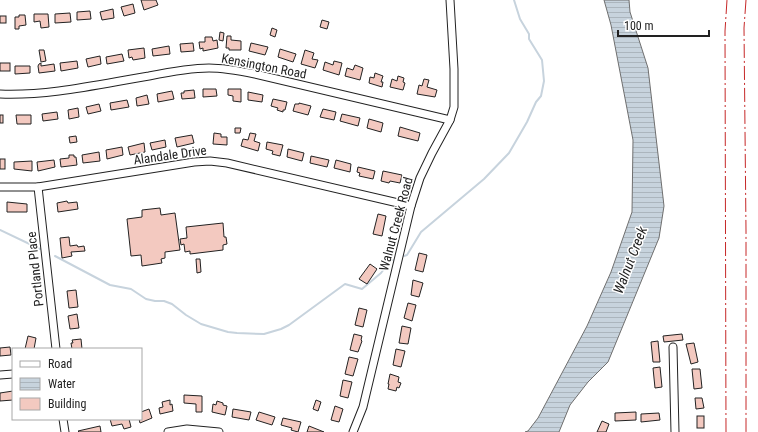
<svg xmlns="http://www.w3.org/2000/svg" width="758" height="432" font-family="'Roboto Condensed',sans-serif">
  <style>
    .water { fill: url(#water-rules); stroke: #6f6f6f }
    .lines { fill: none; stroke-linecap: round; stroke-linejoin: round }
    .stream { stroke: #c7d3dd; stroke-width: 2 }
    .building { fill: #f3c9c0; stroke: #222 }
    .minor-casing { stroke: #222; stroke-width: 9 }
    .minor { stroke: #fff; stroke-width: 7 }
    .power { stroke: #c62828; stroke-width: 1; stroke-dasharray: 14 3 2 3; stroke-linecap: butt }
    .labels { text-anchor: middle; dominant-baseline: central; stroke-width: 3; stroke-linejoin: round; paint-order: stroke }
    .street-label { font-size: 13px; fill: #222; stroke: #fff }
    .water-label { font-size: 14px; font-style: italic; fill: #222; stroke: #fff }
  </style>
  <defs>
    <pattern id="water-rules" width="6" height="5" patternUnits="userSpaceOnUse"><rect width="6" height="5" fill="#c7d3dd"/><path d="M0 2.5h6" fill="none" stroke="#abb5bd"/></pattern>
  </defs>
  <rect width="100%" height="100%" fill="#fff"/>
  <!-- water -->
  <polygon class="water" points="604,0 629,0 630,12 648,68 664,206 659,238 608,362 588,382 570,405 559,432 525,432 528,431 538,418 587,326 611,272 632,212 633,140 611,25"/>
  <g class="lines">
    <!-- stream -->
    <g class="stream">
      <polyline points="0,230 40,249"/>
      <polyline points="55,256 110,285 131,289 146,299 155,301 164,301 172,304 186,315 201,324 228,332 237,333 264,334 281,329 289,325 345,284 362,289 381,273 391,260 393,260"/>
      <polyline points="404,256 407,255 421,232 484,179 509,153 527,122 536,102 541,96 544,81 542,60 529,39 529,34 520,19 514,0"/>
    </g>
  </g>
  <!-- building -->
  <g class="building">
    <polygon points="141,0 156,0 158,5 144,10"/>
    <polygon points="133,4 135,13 124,16 121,7"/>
    <polygon points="113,9 114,18 102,20 100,12"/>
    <polygon points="90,11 91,19 77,20 77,12"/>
    <polygon points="70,13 71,22 55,23 55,14"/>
    <polygon points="34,14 48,14 49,27 41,28 40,21 34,22"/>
    <polygon points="19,15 25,15 26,25 19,26 19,29 15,29 15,17 19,17"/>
    <rect x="0" y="16" width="6" height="7"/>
    <polygon points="322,20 329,22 327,29 320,27"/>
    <polygon points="272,28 277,30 275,37 270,35"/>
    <polygon points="220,32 224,33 223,41 219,40"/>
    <polygon points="227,36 231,36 231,40 241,41 241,50 229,50 229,48 226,48"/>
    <polygon points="205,37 212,37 213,41 217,40 218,48 203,51 203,48 200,49 199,42 205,42"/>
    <polygon points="193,43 194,51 181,52 180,44"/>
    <polygon points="251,43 268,47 265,55 249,51"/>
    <polygon points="169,46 170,54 153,56 152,49"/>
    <polygon points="144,48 145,58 133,60 132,57 129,58 128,50"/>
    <polygon points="280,49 296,54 293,62 278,57"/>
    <polygon points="39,50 44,50 46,61 41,62"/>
    <polygon points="305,50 314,53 312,59 318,60 315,68 301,64"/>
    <polygon points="122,54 124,61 107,64 106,57"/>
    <polygon points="100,56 101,64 88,67 86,59"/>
    <polygon points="77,61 78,68 61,71 60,63"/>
    <polygon points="334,61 342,63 339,75 323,70 325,62 333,65"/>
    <rect x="0" y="63" width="10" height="8"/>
    <polygon points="41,63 41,66 54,64 55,71 39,73 38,66 39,64"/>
    <polygon points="355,65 363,68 360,80 345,76 347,68 353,70"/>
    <polygon points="15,66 30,66 30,73 15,74"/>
    <polygon points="375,73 383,76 381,82 383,82 382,87 369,83 370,77 374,78"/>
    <polygon points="398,76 404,78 403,82 405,83 403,90 390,87 392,79 397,81"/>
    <polygon points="424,79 429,80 427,87 437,90 435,97 417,94 419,85 422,86"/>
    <polygon points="203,89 216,89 217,96 203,97"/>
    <polygon points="228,89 241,89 241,102 233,101 233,96 228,95"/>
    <polygon points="194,90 195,98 182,99 181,93 184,93 184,91"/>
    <polygon points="172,91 174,99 158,102 157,94"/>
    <polygon points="248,92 263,95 262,102 248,100"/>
    <polygon points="147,95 149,104 137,106 136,98"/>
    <polygon points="273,99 287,102 285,110 283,110 283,112 277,110 278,108 271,106"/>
    <polygon points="127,100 129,107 111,110 110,103"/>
    <polygon points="299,103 311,106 308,115 293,111 295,104 299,104"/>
    <polygon points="99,104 101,111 88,114 86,107"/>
    <polygon points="78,108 79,117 69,119 68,110"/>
    <polygon points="323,109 336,112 334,120 320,117"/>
    <polygon points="57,112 58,119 43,121 42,114"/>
    <polygon points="342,114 360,118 358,126 340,121"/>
    <rect x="0" y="115" width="3" height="8"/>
    <polygon points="16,115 31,115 31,124 17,124"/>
    <polygon points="369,119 383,123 381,132 367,128"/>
    <polygon points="400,127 420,133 418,141 398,136"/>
    <polygon points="235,128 241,128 240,133 235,133"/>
    <polygon points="214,133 221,134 221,137 227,137 227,145 213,144"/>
    <polygon points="250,133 256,134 254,141 260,143 258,151 241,146 243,139 248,140"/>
    <polygon points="192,135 194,143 177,147 175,138"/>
    <polygon points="76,136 77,142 70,143 69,137"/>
    <polygon points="165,140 166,147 152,150 150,143"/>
    <polygon points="267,142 283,145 280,156 272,154 273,151 266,149"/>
    <polygon points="144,143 145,152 130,155 128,147"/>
    <polygon points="122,147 123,155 107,159 106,150"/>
    <polygon points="288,149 304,153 302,161 287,157"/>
    <polygon points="99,152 100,161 83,163 82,155"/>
    <polygon points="69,155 74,155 74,157 76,157 77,165 61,167 60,159 69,158"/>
    <polygon points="311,156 329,160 327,167 310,163"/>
    <rect x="0" y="159" width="5" height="10"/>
    <polygon points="54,160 55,167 38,171 37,162"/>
    <polygon points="336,160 351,164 350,172 334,168"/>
    <polygon points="32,161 32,171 14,169 14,162"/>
    <polygon points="358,167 375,171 373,179 359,176 360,173 357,172"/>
    <polygon points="383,171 402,175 400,183 390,181 389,183 381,181"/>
    <polygon points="67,201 68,203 77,202 78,209 58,212 57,203"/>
    <polygon points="7,202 27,204 27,212 7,212"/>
    <polygon points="160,208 161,215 175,213 180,250 165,252 165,258 161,259 162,263 142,266 141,255 131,256 127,219 142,217 142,210"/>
    <polygon points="378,214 386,216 382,236 373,234"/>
    <polygon points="223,223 224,237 226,237 227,244 223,245 223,250 190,254 190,251 185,252 184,244 181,245 180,239 187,238 186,227"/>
    <polygon points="69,237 70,246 77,245 78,247 84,246 85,251 71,252 72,256 62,258 60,238"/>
    <polygon points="419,253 427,255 423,272 415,270"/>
    <polygon points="196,259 200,259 201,272 197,273"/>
    <polygon points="370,264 377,269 367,284 359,279"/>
    <polygon points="413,280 423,283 419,297 411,295"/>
    <polygon points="76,290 78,307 69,308 67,291"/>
    <polygon points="408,303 416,305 412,321 404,318"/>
    <polygon points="359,308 367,310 363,327 355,325"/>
    <polygon points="77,314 79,328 70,329 68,316"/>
    <polygon points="402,326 411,328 408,344 399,343"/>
    <polygon points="354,334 362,336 361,340 362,341 358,352 350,350"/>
    <polygon points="682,334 683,340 664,342 663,336"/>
    <polygon points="28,336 36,338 34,349 25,349"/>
    <polygon points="81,339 82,349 72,349 71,343 73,343 72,340"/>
    <polygon points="658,341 660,362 653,362 651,342"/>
    <polygon points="694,343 698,362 691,364 686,344"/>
    <polygon points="10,347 11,355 0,356 0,348"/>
    <polygon points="396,349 405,351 401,367 393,365"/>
    <polygon points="349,357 358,359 353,376 345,374"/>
    <polygon points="660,367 662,387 655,388 653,368"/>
    <polygon points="692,369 700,369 702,388 694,389"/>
    <polygon points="390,374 399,377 398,382 401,383 399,388 397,387 396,391 388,389 389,384 388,384"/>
    <polygon points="343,380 352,382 348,398 340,396"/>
    <polygon points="13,391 13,400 0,401 0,393"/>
    <polygon points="184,395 202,396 202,412 196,412 196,404 184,403"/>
    <polygon points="695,398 702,398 704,408 696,409"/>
    <polygon points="170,400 170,405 172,404 173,411 160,414 159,408 163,407 162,402"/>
    <polygon points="316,400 321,402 318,411 313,409"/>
    <polygon points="217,401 223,403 223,405 227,406 225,415 212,412 213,404 216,405"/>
    <polygon points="335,406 343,409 339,422 331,420"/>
    <polygon points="149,409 152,418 140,423 139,419 141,419 141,412"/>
    <polygon points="233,409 251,412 249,420 232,417"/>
    <polygon points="259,412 275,417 272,425 256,420"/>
    <polygon points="636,412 636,420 615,421 615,413"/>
    <polygon points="659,413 660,420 641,422 641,414"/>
    <rect x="697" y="416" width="7" height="12"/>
    <polygon points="283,418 301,422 298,432 291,430 292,428 281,425"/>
    <polygon points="110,419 129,419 131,427 124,429 122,424 112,426"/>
    <polygon points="602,421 609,424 606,432 597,432"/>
    <polygon points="100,426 101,432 79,432 78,431"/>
    <polygon points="309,426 324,432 307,432"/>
  </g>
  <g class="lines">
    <defs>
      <g id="minor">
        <path d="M0 94C50 96 100 84 149 76 169 72 189 68 209 68 225 68 240 71 255 74L450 120"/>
        <polyline points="0,187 38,187 194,162 210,161 227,163 411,206"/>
        <polyline points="38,187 56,349"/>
        <polyline points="673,347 675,432"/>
        <polyline points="0,375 13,374"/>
        <polyline points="63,419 65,432"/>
        <polyline points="168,432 187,429 219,432"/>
        <polyline points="353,432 363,407 411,206 420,178 432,153 450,120 454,107 454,69 450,0"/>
      </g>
    </defs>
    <!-- minor casing -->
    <use href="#minor" class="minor-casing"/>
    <!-- minor -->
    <use href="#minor" class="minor"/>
    <!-- power -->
    <g class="power">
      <polyline points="746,0 744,28 746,231 746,432"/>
      <polyline points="726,432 725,31 727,0"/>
    </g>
  </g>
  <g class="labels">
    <!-- street labels -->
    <g class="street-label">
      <text transform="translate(264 66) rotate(11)">Kensington Road</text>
      <text transform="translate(170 155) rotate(-8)">Alandale Drive</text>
      <text transform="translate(396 224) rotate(-75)">Walnut Creek Road</text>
      <text transform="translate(35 269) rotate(-96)">Portland Place</text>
    </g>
    <!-- water labels -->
    <g class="water-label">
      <text transform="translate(630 260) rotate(-69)">Walnut Creek</text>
    </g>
  </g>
  <!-- legend -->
  <rect x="12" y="348" width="130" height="72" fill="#ffffff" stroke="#a7a7a7"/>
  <rect x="20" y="361" width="20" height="6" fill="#ffffff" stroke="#a7a7a7"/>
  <text x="48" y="368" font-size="12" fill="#222222">Road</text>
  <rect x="20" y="378" width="20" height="12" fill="url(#water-rules)" stroke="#a7a7a7"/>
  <text x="48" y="388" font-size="12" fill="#222222">Water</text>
  <rect x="20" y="398" width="20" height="12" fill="#f3c9c0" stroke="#a7a7a7"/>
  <text x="48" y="408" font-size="12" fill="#222222">Building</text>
  <!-- scale -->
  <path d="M618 30v6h91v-6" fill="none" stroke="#222222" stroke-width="2"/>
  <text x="624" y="30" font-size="12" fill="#222222" stroke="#ffffff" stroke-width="3" paint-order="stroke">100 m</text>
</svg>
